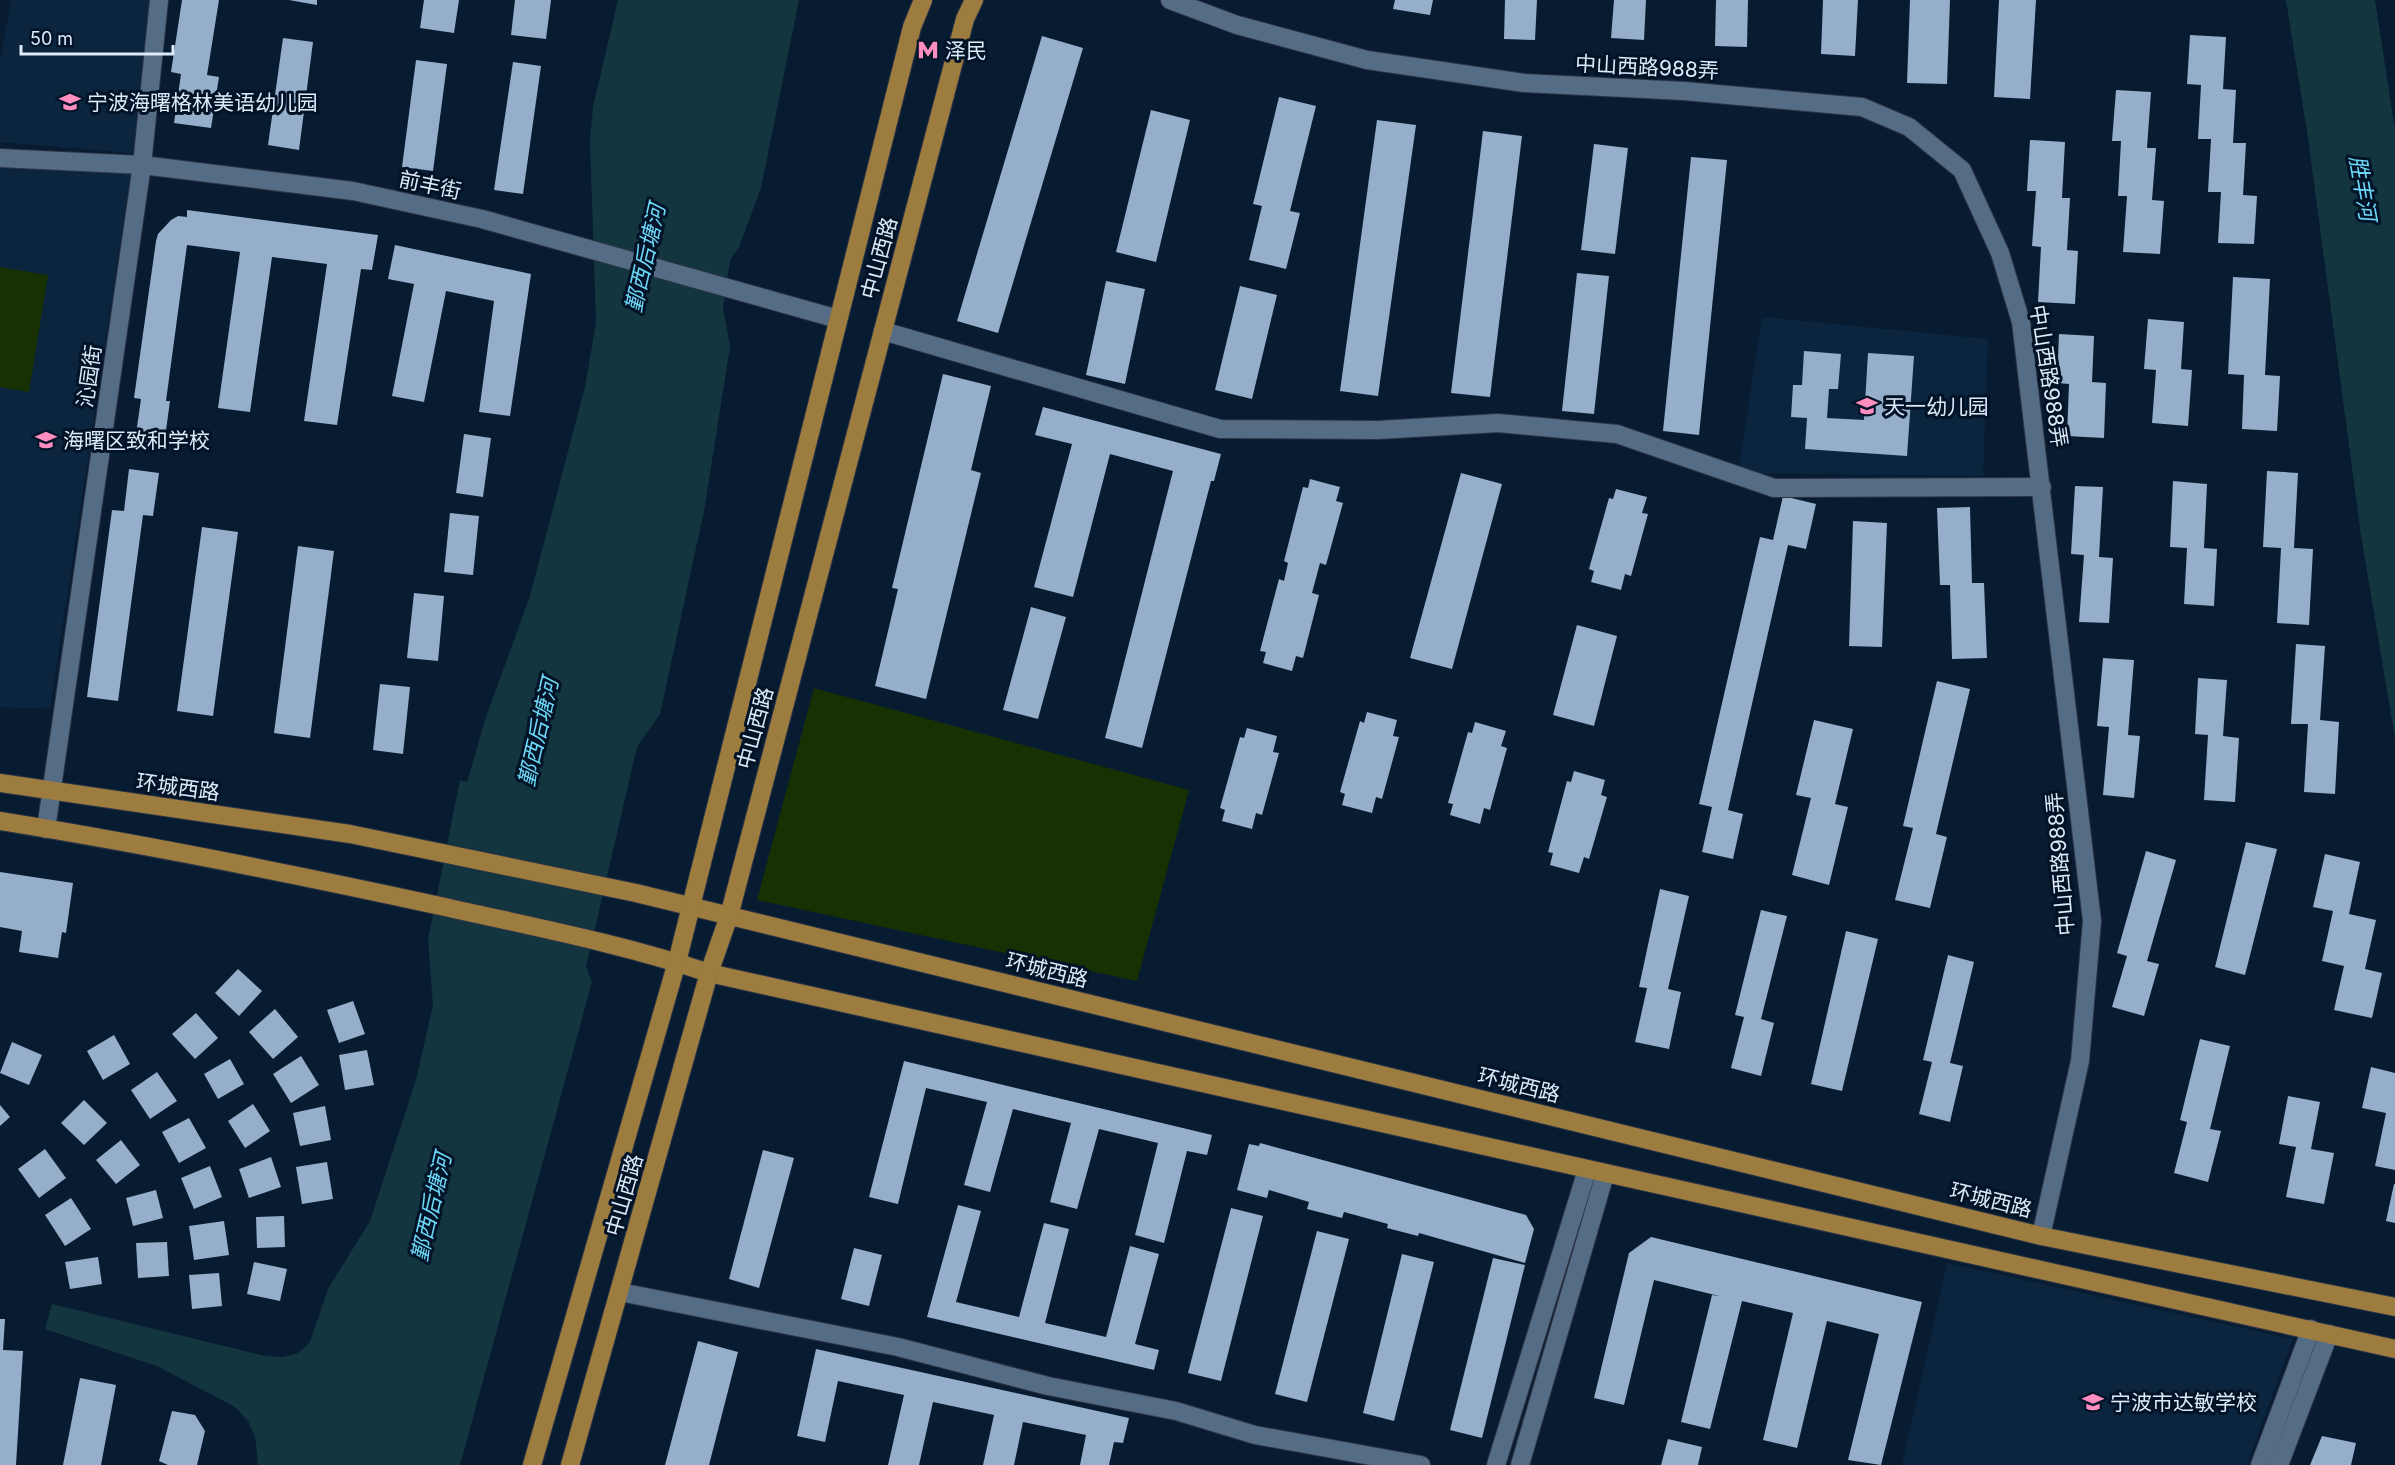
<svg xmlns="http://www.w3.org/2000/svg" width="2395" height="1465" font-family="Inter,'Noto Sans SC',sans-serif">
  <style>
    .built { fill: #0b253f }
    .green { fill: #173103 }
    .water { fill: #13353f }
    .building { fill: #95aeca }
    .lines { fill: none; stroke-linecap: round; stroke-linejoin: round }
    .minor-casing { stroke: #2c3445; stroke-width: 20 }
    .tertiary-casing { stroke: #2c3445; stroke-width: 20 }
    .primary-casing { stroke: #2c3445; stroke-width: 20 }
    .minor { stroke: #556c85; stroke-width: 18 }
    .tertiary { stroke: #556c85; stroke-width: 18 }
    .primary { stroke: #9d7c3f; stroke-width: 18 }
    .labels { text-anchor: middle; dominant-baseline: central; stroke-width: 6; stroke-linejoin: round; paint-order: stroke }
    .poi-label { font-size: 21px; fill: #ddeaf9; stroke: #021327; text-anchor: start }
    .street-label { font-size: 21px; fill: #ddeaf9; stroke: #021327 }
    .water-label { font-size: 22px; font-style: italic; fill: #6dd9f9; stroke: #021327 }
  </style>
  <rect width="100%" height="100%" fill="#081c31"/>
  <!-- built -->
  <g class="built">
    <polygon points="11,0 150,0 134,153 0,142 0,62"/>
    <polygon points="0,165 131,173 50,709 0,707"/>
    <polygon points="1762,317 1988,339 1983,476 1738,473"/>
    <polygon points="1947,1263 2293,1339 2247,1465 1902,1465"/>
  </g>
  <!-- green -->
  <g class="green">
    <polygon points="0,267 48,275 29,392 0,387"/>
    <polygon points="814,688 1189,790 1137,981 757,900"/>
  </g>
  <!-- water -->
  <g class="water">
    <polygon points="618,0 799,0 761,188 739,247 730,260 723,307 730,347 704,511 660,714 637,747 586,967 592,982 460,1465 258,1465 255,1436 248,1421 235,1407 157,1366 45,1329 52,1304 265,1356 283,1357 298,1353 310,1342 328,1289 370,1221 416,1080 433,1005 428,940 460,780 467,782 486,717 530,596 585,387 596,323 590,140 593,107"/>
    <polygon points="2286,0 2375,0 2395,130 2395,738 2361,535 2308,138"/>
  </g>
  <!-- building -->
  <g class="building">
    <polygon points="182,0 219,0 207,75 219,77 211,128 174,123 181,74 171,72"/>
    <polygon points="289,0 317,0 317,5"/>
    <polygon points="424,0 459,0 454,33 420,28"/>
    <polygon points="515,0 551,0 546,39 511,35"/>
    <polygon points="1395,0 1433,0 1430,15 1393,9"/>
    <polygon points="1505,0 1537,0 1535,40 1504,39"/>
    <polygon points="1614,0 1646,0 1644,40 1611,38"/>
    <polygon points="1716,0 1748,0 1747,47 1715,46"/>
    <polygon points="1823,0 1858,0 1855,56 1821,54"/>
    <polygon points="1910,0 1950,0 1947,84 1907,83"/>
    <polygon points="1999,0 2036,0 2030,99 1994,97"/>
    <polygon points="2190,35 2226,37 2223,89 2236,90 2233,143 2246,143 2243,195 2257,196 2254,244 2218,243 2221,192 2208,192 2211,139 2198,139 2201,85 2187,84"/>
    <polygon points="1042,36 1083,48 998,333 957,321"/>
    <polygon points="283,38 313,42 299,150 268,145"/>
    <polygon points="416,60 447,64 433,171 402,167"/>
    <polygon points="513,62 541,66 523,194 494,190"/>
    <polygon points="2116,90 2151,92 2147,148 2156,148 2152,200 2164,201 2160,254 2123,252 2127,196 2118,196 2121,141 2112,141"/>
    <polygon points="1279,97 1316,106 1290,211 1300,213 1286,269 1249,260 1262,206 1253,204"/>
    <polygon points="1151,110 1190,120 1156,262 1116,252"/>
    <polygon points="1377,120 1416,125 1378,396 1340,391"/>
    <polygon points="1483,131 1522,136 1490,397 1451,393"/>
    <polygon points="2030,140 2065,142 2062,198 2070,198 2067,250 2078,251 2075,304 2038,302 2041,247 2032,246 2036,191 2027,191"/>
    <polygon points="1594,144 1628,148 1615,254 1581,250"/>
    <polygon points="1691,157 1727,160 1699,435 1663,431"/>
    <polygon points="187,210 378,235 372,270 361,269 337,425 304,421 327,264 272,257 250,412 218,408 240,252 187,245 166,401 170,401 164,445 135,441 141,399 134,398 156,241 158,234 171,220 178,216 187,217"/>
    <polygon points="395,245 531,274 510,416 479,412 494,301 446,291 424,402 392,396 414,284 388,279"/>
    <polygon points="1577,273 1609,276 1594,414 1562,411"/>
    <polygon points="2233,277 2270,279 2265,375 2280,376 2277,431 2242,429 2244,375 2228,374"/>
    <polygon points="1106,281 1145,289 1125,384 1086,375"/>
    <polygon points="1240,286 1277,295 1252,399 1215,390"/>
    <polygon points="2148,319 2184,322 2181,369 2192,370 2188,426 2152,423 2156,370 2144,369"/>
    <polygon points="2059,334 2094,336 2092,382 2106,383 2104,438 2067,436 2069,384 2057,383"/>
    <polygon points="1804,351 1841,354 1838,389 1829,389 1827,418 1864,420 1868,353 1914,356 1907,456 1805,449 1807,418 1791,417 1793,385 1802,385"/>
    <polygon points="943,374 991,386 971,470 981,473 926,699 875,686 898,589 892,588"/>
    <polygon points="1043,407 1221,454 1214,481 1211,481 1142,748 1105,738 1173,471 1110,454 1073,597 1034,587 1072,444 1035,435"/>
    <polygon points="464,434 491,438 483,497 456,493"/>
    <polygon points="129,469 159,473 153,516 143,515 118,701 87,697 112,510 124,511"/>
    <polygon points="2267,471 2298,473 2294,548 2313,549 2309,625 2277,623 2281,548 2263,547"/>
    <polygon points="1461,473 1502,484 1452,669 1410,658"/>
    <polygon points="1310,479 1340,487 1336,501 1343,503 1326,565 1320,563 1312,593 1319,595 1303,658 1296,656 1292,671 1263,663 1266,652 1260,651 1279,579 1284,581 1288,563 1284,561 1303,487 1308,488"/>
    <polygon points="2173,481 2207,484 2204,548 2217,549 2214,606 2184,604 2187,548 2170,547"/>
    <polygon points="2075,486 2103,487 2099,557 2113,558 2109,623 2079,622 2084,555 2071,554"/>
    <polygon points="1616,489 1647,497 1642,513 1648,514 1631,576 1625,574 1621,590 1591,582 1594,571 1589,569 1609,498 1613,499"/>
    <polygon points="1783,496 1816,504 1806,549 1788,545 1728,810 1743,814 1733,859 1702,852 1712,807 1699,804 1760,537 1773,540"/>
    <polygon points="1970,507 1972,583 1984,583 1987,658 1952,659 1950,585 1940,585 1937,508"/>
    <polygon points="450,513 479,516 473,575 444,572"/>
    <polygon points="1853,521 1887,523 1882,647 1849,646"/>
    <polygon points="202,527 238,532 213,716 177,711"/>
    <polygon points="298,546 334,551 310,738 274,733"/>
    <polygon points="414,593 444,596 438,661 407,658"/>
    <polygon points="1031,607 1066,617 1038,719 1003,710"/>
    <polygon points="1577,625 1617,636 1594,726 1553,715"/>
    <polygon points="2296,644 2325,646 2320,720 2339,722 2335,794 2304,792 2308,724 2291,724"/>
    <polygon points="2103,658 2134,660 2128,735 2140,736 2134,798 2103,795 2109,727 2097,726"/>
    <polygon points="2198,678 2227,680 2223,736 2239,738 2235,802 2204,800 2208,735 2195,734"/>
    <polygon points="1937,681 1970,689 1936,834 1947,837 1930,908 1895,900 1913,828 1903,826"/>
    <polygon points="380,684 410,687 403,754 373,750"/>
    <polygon points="1367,712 1397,720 1393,736 1399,737 1382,799 1376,797 1372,813 1342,805 1345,794 1340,792 1360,721 1364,723"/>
    <polygon points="1814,720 1853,729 1835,804 1848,807 1829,885 1792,875 1811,798 1796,795"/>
    <polygon points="1475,722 1506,731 1501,746 1507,748 1490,810 1484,808 1480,824 1450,815 1453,804 1448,803 1468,732 1472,733"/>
    <polygon points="1247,728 1277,736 1273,752 1279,753 1262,815 1256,813 1252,829 1222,821 1225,810 1220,808 1240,737 1244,738"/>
    <polygon points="1574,771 1605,780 1601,795 1607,797 1589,859 1584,857 1579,873 1550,865 1553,853 1548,852 1567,781 1571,782"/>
    <polygon points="2246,842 2277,849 2245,975 2215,967"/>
    <polygon points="2146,851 2176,860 2147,961 2159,964 2144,1016 2112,1007 2127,956 2117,953"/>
    <polygon points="2325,854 2360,862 2349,914 2376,920 2365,969 2382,973 2372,1018 2334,1010 2344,966 2322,961 2333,911 2313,907"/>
    <polygon points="0,872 73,883 66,933 62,932 58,958 19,952 22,931 0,927"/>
    <polygon points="1660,889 1689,896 1668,989 1681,992 1669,1049 1635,1042 1647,988 1639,987"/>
    <polygon points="1761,910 1787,916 1761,1019 1774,1023 1761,1076 1731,1068 1744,1017 1735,1015"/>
    <polygon points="1846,931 1878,939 1842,1091 1811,1084"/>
    <polygon points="1948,955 1974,962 1950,1063 1963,1066 1950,1122 1919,1114 1932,1062 1923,1060"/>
    <polygon points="238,969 262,991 239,1016 215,993"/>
    <polygon points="353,1001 365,1034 339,1043 327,1010"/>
    <polygon points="275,1009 298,1037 273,1059 249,1032"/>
    <polygon points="196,1013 218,1038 195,1059 172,1034"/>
    <polygon points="114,1035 130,1064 103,1080 87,1051"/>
    <polygon points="2200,1039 2230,1046 2210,1129 2221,1131 2208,1182 2174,1173 2187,1122 2180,1120"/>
    <polygon points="12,1042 42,1055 29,1085 0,1073"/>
    <polygon points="367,1050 374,1085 345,1090 339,1055"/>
    <polygon points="301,1056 319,1085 291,1103 273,1074"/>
    <polygon points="230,1059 244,1084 218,1099 204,1074"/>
    <polygon points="904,1061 1212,1135 1207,1155 1187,1151 1164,1243 1135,1235 1158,1143 1099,1129 1077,1209 1050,1202 1071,1123 1013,1109 990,1192 964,1185 987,1102 926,1088 898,1204 869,1197"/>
    <polygon points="2371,1067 2395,1073 2395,1170 2375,1166 2386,1113 2362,1108"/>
    <polygon points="157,1072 177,1101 150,1119 131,1090"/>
    <polygon points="2288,1096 2320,1102 2311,1149 2334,1153 2324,1204 2286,1197 2296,1147 2279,1144"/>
    <polygon points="84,1100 107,1123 84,1145 61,1123"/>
    <polygon points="253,1104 270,1131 245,1148 228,1121"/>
    <polygon points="0,1105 10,1117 0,1126"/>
    <polygon points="325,1106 331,1140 300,1146 293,1113"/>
    <polygon points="189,1118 206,1148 179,1163 162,1132"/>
    <polygon points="121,1140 140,1165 116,1184 96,1160"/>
    <polygon points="1260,1143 1526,1215 1534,1229 1525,1263 1419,1233 1418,1236 1387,1228 1388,1224 1344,1212 1342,1218 1307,1209 1309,1202 1269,1190 1267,1198 1237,1190 1249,1144 1259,1146"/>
    <polygon points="45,1149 66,1178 39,1198 18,1169"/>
    <polygon points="763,1150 794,1158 759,1288 729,1279"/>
    <polygon points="271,1157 281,1187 249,1198 239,1169"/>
    <polygon points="327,1162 333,1199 302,1204 296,1167"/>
    <polygon points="210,1166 222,1197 194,1209 181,1178"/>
    <polygon points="2394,1184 2395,1184 2395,1223 2386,1221"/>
    <polygon points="156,1190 163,1218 133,1226 126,1198"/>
    <polygon points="71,1198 91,1229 65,1246 45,1215"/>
    <polygon points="958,1205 981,1211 956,1302 1019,1317 1044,1223 1069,1229 1045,1323 1106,1337 1130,1246 1159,1254 1135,1344 1159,1350 1154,1370 927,1317"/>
    <polygon points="1231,1208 1263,1216 1221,1381 1188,1373"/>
    <polygon points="284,1216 285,1247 257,1248 256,1217"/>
    <polygon points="224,1221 229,1255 194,1260 189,1226"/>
    <polygon points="1317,1231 1349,1239 1307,1402 1275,1394"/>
    <polygon points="1651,1237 1922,1302 1881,1465 1848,1460 1879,1334 1827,1321 1797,1448 1763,1440 1793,1313 1742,1301 1710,1429 1681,1422 1712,1295 1719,1296 1654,1280 1624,1405 1594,1398 1629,1253"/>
    <polygon points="167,1242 169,1276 138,1278 136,1243"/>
    <polygon points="854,1248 882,1255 869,1306 841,1299"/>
    <polygon points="1402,1254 1434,1262 1394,1421 1363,1413"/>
    <polygon points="98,1257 102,1284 70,1289 65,1262"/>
    <polygon points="1493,1258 1525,1265 1482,1438 1450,1430"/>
    <polygon points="254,1262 287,1269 280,1301 247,1294"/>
    <polygon points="219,1273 222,1306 192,1309 189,1275"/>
    <polygon points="0,1319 5,1319 3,1350 23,1351 16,1465 0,1465"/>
    <polygon points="698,1341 738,1352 709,1465 665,1465"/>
    <polygon points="816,1349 1129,1418 1123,1443 1114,1442 1109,1465 1080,1465 1086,1435 1023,1422 1014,1465 983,1465 994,1415 933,1402 919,1465 888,1465 904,1395 838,1381 825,1442 797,1436"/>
    <polygon points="80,1378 116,1385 101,1465 63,1465"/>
    <polygon points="172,1411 195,1415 205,1431 197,1465 168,1465 159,1461"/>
    <polygon points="2322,1436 2356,1443 2351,1465 2310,1465"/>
    <polygon points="1668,1439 1702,1447 1698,1465 1661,1465"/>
  </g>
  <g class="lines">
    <defs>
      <g id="minor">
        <polyline points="1170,0 1237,25 1367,60 1524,83 1684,91 1862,107 1909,127 1962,170 2000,253 2021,322 2092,921 2080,1061 2041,1236"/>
        <polyline points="0,158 142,165 353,191 482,219 838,319"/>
        <polyline points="883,331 1220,429 1378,430 1498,423 1617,434 1774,488 2042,487"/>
        <polyline points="46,829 142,165 159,0"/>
        <polyline points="620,1292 898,1347 1048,1386 1176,1411 1255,1435 1421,1465"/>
        <polyline points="1496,1465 1587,1170"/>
        <polyline points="1520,1465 1605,1174"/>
      </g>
      <g id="tertiary">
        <polyline points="2260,1465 2311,1329"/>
        <polyline points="2279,1465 2329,1334"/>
      </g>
      <g id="primary">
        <polyline points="0,783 350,834 636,893 2041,1236 2395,1307"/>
        <path d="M0 821C150 845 298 875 445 907 534 927 623 944 709 973L2395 1349"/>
        <polyline points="532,1465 677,962 912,27 923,0"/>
        <polyline points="570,1465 709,973 729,916 965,19 974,0"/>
      </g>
    </defs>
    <!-- minor casing -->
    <use href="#minor" class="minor-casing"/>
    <!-- tertiary casing -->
    <use href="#tertiary" class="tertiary-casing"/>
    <!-- primary casing -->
    <use href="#primary" class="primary-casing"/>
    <!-- minor -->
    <use href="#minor" class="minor"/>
    <!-- tertiary -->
    <use href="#tertiary" class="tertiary"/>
    <!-- primary -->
    <use href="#primary" class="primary"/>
  </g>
  <!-- icons -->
  <defs>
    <symbol id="metro-bare" viewBox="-9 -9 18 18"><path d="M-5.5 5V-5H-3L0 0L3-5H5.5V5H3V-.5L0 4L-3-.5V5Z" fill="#fd8ebf" stroke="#021327" stroke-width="2.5" paint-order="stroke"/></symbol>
    <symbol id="school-bare" viewBox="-9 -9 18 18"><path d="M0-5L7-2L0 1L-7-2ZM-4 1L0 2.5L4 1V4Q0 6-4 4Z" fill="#fd8ebf" stroke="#021327" stroke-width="2.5" paint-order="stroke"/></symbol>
  </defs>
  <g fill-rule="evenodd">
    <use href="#metro-bare" x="913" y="35" width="30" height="30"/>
    <use href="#school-bare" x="55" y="87" width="30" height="30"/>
    <use href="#school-bare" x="1852" y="391" width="30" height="30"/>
    <use href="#school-bare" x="31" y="425" width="30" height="30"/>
    <use href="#school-bare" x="2078" y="1387" width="30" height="30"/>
  </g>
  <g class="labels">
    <!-- poi labels -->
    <g class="poi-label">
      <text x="945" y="50">泽民</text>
      <text x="87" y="102">宁波海曙格林美语幼儿园</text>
      <text x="1884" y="406">天一幼儿园</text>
      <text x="63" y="440">海曙区致和学校</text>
      <text x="2110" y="1402">宁波市达敏学校</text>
    </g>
    <!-- street labels -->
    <g class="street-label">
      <text transform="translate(1647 67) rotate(3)">中山西路988弄</text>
      <text transform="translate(430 185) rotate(12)">前丰街</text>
      <text transform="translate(879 258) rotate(-75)">中山西路</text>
      <text transform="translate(89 376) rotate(-82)">沁园街</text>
      <text transform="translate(2049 376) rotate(81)">中山西路988弄</text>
      <text transform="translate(755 728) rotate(-75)">中山西路</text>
      <text transform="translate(178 787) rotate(8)">环城西路</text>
      <text transform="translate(2060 864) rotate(-95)">中山西路988弄</text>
      <text transform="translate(1047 970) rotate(14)">环城西路</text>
      <text transform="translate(1519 1085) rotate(14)">环城西路</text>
      <text transform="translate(624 1195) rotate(-74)">中山西路</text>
      <text transform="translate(1991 1200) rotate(14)">环城西路</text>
    </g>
    <!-- water labels -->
    <g class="water-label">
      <text transform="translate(2363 188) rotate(80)">胜丰河</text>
      <text transform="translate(645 258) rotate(-77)">鄞西后塘河</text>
      <text transform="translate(538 732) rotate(-77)">鄞西后塘河</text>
      <text transform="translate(431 1207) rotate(-77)">鄞西后塘河</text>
    </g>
  </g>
  <!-- scale -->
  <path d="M21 45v9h152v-9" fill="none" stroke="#ddeaf9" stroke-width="3"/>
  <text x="30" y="45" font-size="18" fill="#ddeaf9" stroke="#021327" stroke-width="4.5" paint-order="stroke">50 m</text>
</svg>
